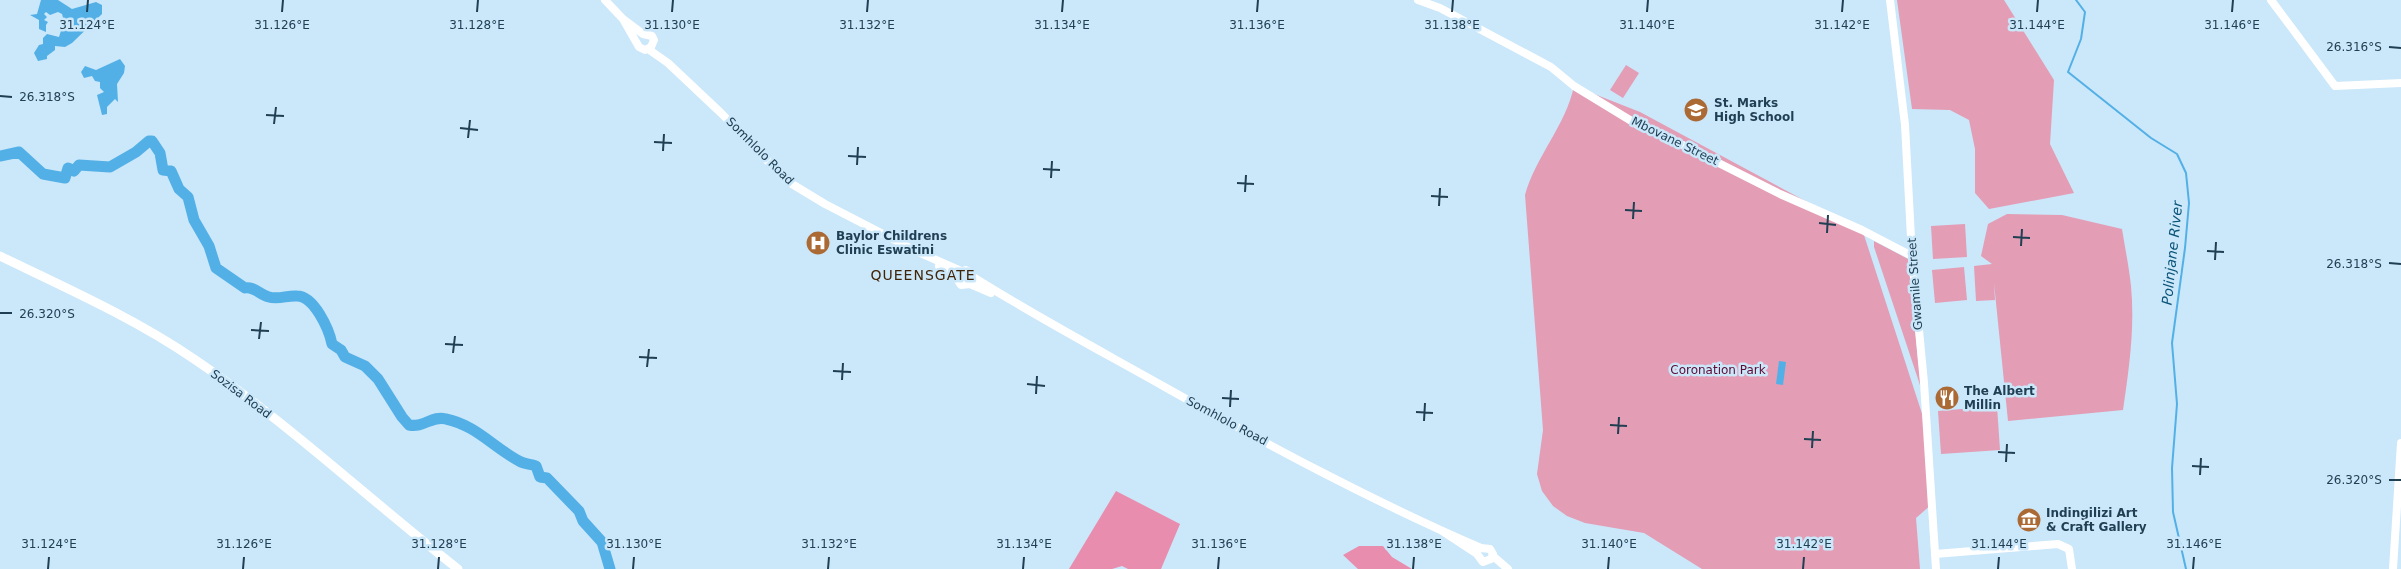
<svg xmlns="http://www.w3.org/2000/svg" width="2401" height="569" font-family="'DejaVu Sans',sans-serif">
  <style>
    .green { fill: #e39db5 }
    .forest { fill: #e98dae }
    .water { fill: #53b0e6 }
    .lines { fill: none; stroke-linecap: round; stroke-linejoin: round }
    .stream { stroke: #53b0e6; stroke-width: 2 }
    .river { stroke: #53b0e6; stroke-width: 11 }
    .secondary { stroke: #fff; stroke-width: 8 }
    .primary { stroke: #fff; stroke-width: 9 }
    .ticks { fill: none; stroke: #203f52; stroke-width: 2 }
    .labels { text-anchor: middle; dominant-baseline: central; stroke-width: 5; stroke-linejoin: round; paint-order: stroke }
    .poi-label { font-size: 12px; font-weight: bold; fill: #203f52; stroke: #cbe7fa; text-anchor: start }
    .street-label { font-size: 12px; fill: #203f52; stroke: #cbe7fa }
    .park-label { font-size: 12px; fill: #5d0a33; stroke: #cbe7fa }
    .water-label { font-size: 14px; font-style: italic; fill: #095478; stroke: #cbe7fa }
    .neighbourhood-label { font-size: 14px; letter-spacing: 1px; fill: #412308; stroke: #cbe7fa }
    .ticks-label { font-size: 12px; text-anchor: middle; fill: #203f52; stroke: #cbe7fa; stroke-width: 5; stroke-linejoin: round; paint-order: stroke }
  </style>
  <rect width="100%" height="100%" fill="#cbe7fa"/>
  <!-- green -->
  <g class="green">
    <polygon points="1897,0 2004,0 2054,80 2050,144 2074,193 1989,209 1975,193 1975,149 1969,120 1950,110 1912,109"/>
    <polygon points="1626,65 1639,73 1623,98 1610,90"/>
    <path d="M1574 86 1640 112 1863 232 1926 426 1932 504 1916 518 1920 569H1702L1644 533 1585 523 1567 516 1553 506 1542 491 1537 474 1543 430 1525 195C1536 156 1566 125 1574 86Z"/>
    <path d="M2007 214 2062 215 2122 229C2125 248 2129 267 2131 286 2135 328 2129 369 2123 410L2008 421 1994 283 1995 300 1976 301 1974 266 1992 264 1981 256 1988 224Z"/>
    <polygon points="1965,224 1967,257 1933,259 1931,226"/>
    <polygon points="1874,241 1908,259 1921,388 1874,247"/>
    <polygon points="1964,267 1967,300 1935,303 1932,270"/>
    <polygon points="1997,406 2000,450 1941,454 1938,411"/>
  </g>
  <!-- forest -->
  <g class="forest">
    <polygon points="1116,491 1180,524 1161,569 1128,569 1122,566 1112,569 1069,569"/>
    <polygon points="1359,546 1383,546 1392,557 1412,569 1358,569 1343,555"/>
  </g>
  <!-- water -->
  <g class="water">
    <polygon points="41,0 58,0 72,9 96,2 102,5 102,14 72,43 65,47 55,46 55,50 47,56 47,59 38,61 34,53 39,45 43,44 43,38 47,34 59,37 64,21 62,14 58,12 50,15 46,12 44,14 47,17 44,20 48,22 46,25 46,32 39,29 39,20 30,15 37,14"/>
    <polygon points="120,59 125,66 124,73 117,84 118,102 115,99 107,107 107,114 102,115 97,95 104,92 100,88 100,82 95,81 92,76 84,78 81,72 85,66 96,70"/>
    <polygon points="1779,361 1786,362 1783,385 1776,384"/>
  </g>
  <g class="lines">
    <!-- stream -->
    <polyline class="stream" points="2076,0 2085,12 2081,39 2068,72 2151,138 2177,154 2186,173 2189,203 2185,248 2172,343 2177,404 2172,468 2173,512 2186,569"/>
    <!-- river -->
    <path class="river" d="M0 156 19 152 43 174 65 178 68 168 74 171 79 165 110 167 136 152 149 141H152L160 153 163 170 171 171 179 189 188 197 194 220 209 246 216 268 245 288C254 286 260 295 269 297 278 300 288 295 297 296 314 296 329 329 332 344L341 350 345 357 365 366 378 379 402 417 409 425C424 428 432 415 446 419 476 425 495 449 521 462 525 464 531 464 536 466L540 477 547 478 579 511 583 521 602 542 610 569"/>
    <!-- secondary -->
    <g class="secondary">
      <polyline points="605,0 623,19 643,34 652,36 654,40 651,47 645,50 639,47 623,19"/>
      <polyline points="1418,0 1440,8 1551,67 1574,86 1638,125 1667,137 1780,194 1862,230 1912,256"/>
      <polyline points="1890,0 1905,125 1912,256 1924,383 1936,569"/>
      <polyline points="2271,0 2335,86 2401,83"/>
      <polyline points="648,49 668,63 721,113 787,181 825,204 916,251 961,271"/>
      <polyline points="939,266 957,277"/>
      <path d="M973 277C1035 316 1099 350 1163 386 1266 444 1372 501 1481 548L1490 549 1493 554 1491 559 1483 562 1477 554 1442 531"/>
      <polyline points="970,284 973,279 970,272 966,270 959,273 957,279 961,285 970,284 991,293"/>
      <polyline points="1935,554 2058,544 2069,549 2072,569"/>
      <polyline points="1493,556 1508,569"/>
      <polyline points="2393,569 2401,443"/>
    </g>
    <!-- primary -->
    <path class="primary" d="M0 256C66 288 134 318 194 359 287 422 370 500 458 569"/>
  </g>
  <!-- ticks -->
  <path class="ticks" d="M87 12 88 0M282 12 283 0M477 12 478 0M672 12 673 0M867 12 868 0M1062 12 1063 0M1257 12 1258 0M1452 12 1453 0M1647 12 1648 0M1842 12 1843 0M2037 12 2038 0M2232 12 2233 0M2389 47 2401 48M0 96 12 97M266 115 284 116M274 124 276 107M460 128 478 130M468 138 470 120M654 142 672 143M663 151 664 134M848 156 866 157M857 165 858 147M1043 169 1060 170M1051 178 1052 161M1237 183 1254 184M1245 192 1246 175M1431 196 1448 197M1439 206 1440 188M1625 210 1642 211M1633 219 1634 202M1819 223 1836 225M1827 233 1828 215M2013 237 2030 238M2021 246 2022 229M2207 251 2224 252M2215 260 2216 242M2389 263 2401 264M0 313H12M251 330 269 331M259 339 261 322M445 344 463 345M453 353 455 336M639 357 657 358M647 367 649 349M833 371 851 372M842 380 843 363M1027 384 1045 386M1036 394 1037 376M1222 398 1239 399M1230 407 1231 390M1416 412 1433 413M1424 421 1425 403M1610 425 1627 426M1618 434 1619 417M1804 439 1821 440M1812 448 1813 431M1998 452 2015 453M2006 462 2007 444M2192 466 2209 467M2200 475 2201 458M2389 480H2401M48 569 49 557M243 569 244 557M438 569 439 557M633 569 634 557M828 569 829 557M1023 569 1024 557M1218 569 1219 557M1413 569 1414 557M1608 569 1609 557M1803 569 1804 557M1998 569 1999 557M2193 569 2194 557"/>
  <!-- icons -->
  <defs>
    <symbol id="school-disc" viewBox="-11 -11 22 22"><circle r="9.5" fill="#ab6934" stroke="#cbe7fa"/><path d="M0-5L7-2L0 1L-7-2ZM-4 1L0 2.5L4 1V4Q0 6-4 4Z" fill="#fff"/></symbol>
    <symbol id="hospital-disc" viewBox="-11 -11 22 22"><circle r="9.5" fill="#ab6934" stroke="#cbe7fa"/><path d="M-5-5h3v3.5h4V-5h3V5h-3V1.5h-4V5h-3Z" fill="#fff"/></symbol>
    <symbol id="restaurant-disc" viewBox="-11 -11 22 22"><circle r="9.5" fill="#ab6934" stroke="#cbe7fa"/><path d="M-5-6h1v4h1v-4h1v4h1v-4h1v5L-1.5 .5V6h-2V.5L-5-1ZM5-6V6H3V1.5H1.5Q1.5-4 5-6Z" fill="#fff"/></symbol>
    <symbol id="museum-disc" viewBox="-11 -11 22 22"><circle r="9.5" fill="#ab6934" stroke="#cbe7fa"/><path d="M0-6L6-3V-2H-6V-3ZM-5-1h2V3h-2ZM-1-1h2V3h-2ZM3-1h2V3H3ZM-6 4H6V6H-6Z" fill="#fff"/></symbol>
  </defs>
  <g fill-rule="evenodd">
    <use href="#school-disc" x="1682" y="96" width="28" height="28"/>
    <use href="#hospital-disc" x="804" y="229" width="28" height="28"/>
    <use href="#restaurant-disc" x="1933" y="384" width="28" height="28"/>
    <use href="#museum-disc" x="2015" y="506" width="28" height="28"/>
  </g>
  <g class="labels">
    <!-- poi labels -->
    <g class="poi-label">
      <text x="1714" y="103">St. Marks<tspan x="1714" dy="14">High School</tspan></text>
      <text x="836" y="236">Baylor Childrens<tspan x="836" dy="14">Clinic Eswatini</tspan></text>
      <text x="1964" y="391">The Albert<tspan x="1964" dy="14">Millin</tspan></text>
      <text x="2046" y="513">Indingilizi Art<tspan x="2046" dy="14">&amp; Craft Gallery</tspan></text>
    </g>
    <!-- street labels -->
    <g class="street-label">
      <text transform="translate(1675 141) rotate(26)">Mbovane Street</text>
      <text transform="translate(760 151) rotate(45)">Somhlolo Road</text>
      <text transform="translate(1915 284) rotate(-94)">Gwamile Street</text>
      <text transform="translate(241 394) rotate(37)">Sozisa Road</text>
      <text transform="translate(1227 421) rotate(28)">Somhlolo Road</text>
    </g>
    <!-- park labels -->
    <g class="park-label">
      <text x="1718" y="370">Coronation Park</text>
    </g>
    <!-- water labels -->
    <g class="water-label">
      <text transform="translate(2172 253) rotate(-84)">Polinjane River</text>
    </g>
    <!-- neighbourhood labels -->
    <g class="neighbourhood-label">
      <text x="923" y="275">QUEENSGATE</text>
    </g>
  </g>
  <g class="ticks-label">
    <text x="87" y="29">31.124°E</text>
    <text x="282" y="29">31.126°E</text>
    <text x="477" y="29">31.128°E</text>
    <text x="672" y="29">31.130°E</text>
    <text x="867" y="29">31.132°E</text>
    <text x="1062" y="29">31.134°E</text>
    <text x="1257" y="29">31.136°E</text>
    <text x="1452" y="29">31.138°E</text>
    <text x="1647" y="29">31.140°E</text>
    <text x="1842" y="29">31.142°E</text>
    <text x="2037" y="29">31.144°E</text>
    <text x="2232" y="29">31.146°E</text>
    <text x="2354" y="51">26.316°S</text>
    <text x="47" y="101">26.318°S</text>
    <text x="2354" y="268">26.318°S</text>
    <text x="47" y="318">26.320°S</text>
    <text x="2354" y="484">26.320°S</text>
    <text x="49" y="548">31.124°E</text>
    <text x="244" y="548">31.126°E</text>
    <text x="439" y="548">31.128°E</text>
    <text x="634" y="548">31.130°E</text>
    <text x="829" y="548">31.132°E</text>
    <text x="1024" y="548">31.134°E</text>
    <text x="1219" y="548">31.136°E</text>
    <text x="1414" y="548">31.138°E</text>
    <text x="1609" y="548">31.140°E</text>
    <text x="1804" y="548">31.142°E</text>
    <text x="1999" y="548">31.144°E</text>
    <text x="2194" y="548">31.146°E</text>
  </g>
</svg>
